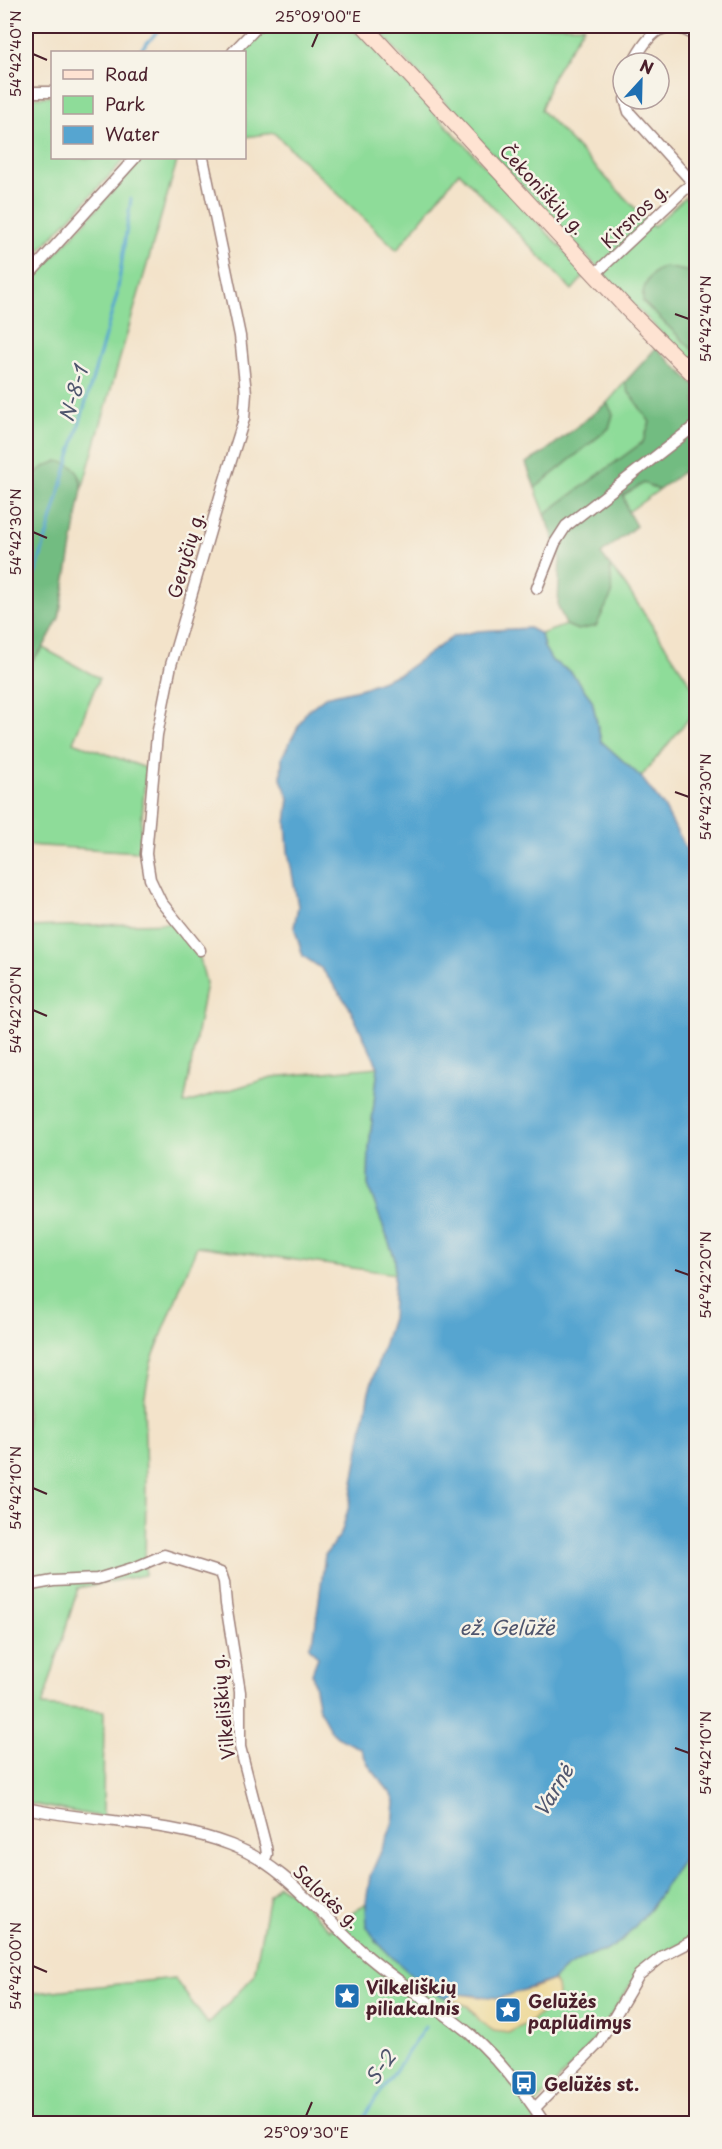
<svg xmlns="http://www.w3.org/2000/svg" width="722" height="2149" font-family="'Playpen Sans',sans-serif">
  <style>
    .green { fill: #8edc99; stroke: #6c7e62; stroke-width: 1.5 }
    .forest { fill: #72bc81; stroke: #5e6e56; stroke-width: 1.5 }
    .sand { fill: #eeda9e; stroke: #9c7c64; stroke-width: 1.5 }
    .water { fill: #56a5d0; stroke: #50627e; stroke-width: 1.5 }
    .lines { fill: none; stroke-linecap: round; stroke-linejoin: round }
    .stream { stroke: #56a5d0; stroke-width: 3 }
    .minor-casing { stroke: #9e817a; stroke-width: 13 }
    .secondary-casing { stroke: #9e817a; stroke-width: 17 }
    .minor { stroke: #fff; stroke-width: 10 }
    .secondary { stroke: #fee3d2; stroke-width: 15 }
    .ticks { fill: none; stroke: #4a1f2b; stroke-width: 2 }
    .labels { text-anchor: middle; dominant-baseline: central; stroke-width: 5; stroke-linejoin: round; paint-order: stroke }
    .street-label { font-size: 18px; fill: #4a1f2b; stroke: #f7f3e8 }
    .poi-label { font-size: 18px; font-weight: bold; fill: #4a1f2b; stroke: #f7f3e8; text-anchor: start }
    .water-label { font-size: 20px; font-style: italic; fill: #4f556d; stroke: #f7f3e8 }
    .neatline { fill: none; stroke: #4a1f2b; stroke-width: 2 }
    .ticks-label { font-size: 15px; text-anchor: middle; fill: #4a1f2b }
  </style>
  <rect width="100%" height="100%" fill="#f7f3e8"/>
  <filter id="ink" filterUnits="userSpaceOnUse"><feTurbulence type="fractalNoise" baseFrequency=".0167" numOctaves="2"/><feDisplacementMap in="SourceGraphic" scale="12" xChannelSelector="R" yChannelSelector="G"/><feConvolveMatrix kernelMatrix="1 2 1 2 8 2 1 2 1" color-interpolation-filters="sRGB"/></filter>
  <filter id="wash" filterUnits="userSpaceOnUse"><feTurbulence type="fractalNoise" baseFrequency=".008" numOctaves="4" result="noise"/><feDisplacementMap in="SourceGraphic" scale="24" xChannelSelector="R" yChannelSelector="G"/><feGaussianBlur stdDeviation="1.35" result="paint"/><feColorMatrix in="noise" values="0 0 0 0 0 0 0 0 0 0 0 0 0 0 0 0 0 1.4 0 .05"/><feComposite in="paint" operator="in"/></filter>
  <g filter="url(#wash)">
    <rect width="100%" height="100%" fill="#f3e3ca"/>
    <!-- green -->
    <g class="green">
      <polygon points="266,26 348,26 369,43 586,274 572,290 459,172 397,250 274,133 245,137 244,52 242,52"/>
      <polygon points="374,26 584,26 553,76 541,110 653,227 685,197 696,208 696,273 665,267 643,302 696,353 696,368 610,281"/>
      <polygon points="52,96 52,158 126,158 26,265 26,98"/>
      <polygon points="143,158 178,158 82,489 81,478 31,477 26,490 26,287"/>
      <polygon points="625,382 628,391 650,422 643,442 545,514 535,488 609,428 613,414 607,403"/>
      <polygon points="644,483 659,490 628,512 623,495"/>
      <polygon points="610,566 624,583 696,692 696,710 641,777 601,741 592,700 571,672 552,661 544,647 541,634 566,625 578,630 612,594"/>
      <polygon points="43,648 99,678 73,742 146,768 139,852 26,845 26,667"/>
      <polygon points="172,923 199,954 206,983 184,1104 272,1077 378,1067 369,1148 368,1185 395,1259 395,1274 197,1246 151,1362 144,1400 146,1483 145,1575 78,1588 42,1706 104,1711 103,1817 26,1803 26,927"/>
      <polygon points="696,1840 696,1936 644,1963 604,2026 581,2056 530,2111 538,2123 26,2123 26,1994 174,1978 208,2024 254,1976 269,1895 278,1885 295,1895 330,1930 366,1903 367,1927 429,1990 468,2006 474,2015 557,1986 553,1980 566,1968 592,1954 606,1951 650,1909"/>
    </g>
    <!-- forest -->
    <g class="forest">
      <path d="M665 267 696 273V353L643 302C641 287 651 270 665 267Z"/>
      <polygon points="656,348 696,386 696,462 659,490 644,483 623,495 628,512 636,526 601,554 610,566 612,594 596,626 578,630 566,625 558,606 560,556 545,514 643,442 650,422 628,391 625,382"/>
      <polygon points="607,403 613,414 609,428 535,488 526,463 542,454"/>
      <path d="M58 461C75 464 80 471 82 489L59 618 43 648 26 667V490C33 471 40 468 58 461Z"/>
    </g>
    <!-- sand -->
    <polygon class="sand" points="553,1980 557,1986 558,1995 551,2005 530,2022 508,2033 494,2031 482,2023 468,2006 446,1998 459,1994 480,1997 533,1988"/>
    <!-- water -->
    <polygon class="water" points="529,628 541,634 544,647 552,661 571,672 592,700 601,741 641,777 664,807 687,851 688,875 696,923 696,1840 650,1909 624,1939 606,1951 592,1954 566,1968 553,1980 500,1998 459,1994 446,1998 429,1990 397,1962 377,1942 367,1927 366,1903 370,1876 393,1824 395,1802 392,1795 369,1766 361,1749 337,1737 331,1731 326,1722 319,1709 312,1673 318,1657 309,1647 314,1637 325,1555 341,1534 349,1506 369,1391 392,1318 395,1259 368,1185 369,1148 378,1067 348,1005 322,969 303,956 294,927 298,906 288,851 286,823 289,798 281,779 282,757 306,712 325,697 363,688 401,673 454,636 478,631"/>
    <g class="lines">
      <!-- stream -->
      <g class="stream">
        <polyline points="142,48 163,26"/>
        <polyline points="26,593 37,569 117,295 131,199"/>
        <polyline points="359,2124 425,2027"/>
      </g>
    </g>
  </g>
  <g filter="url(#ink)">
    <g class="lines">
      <defs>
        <g id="minor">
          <polyline points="233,52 258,26"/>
          <path d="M633 63C648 34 664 15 696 36"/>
          <polyline points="26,92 52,92"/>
          <polyline points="625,99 629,112 694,184"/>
          <polyline points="595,274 684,190 696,182"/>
          <polyline points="26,278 135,158"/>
          <polyline points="537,588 555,543 566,526 696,425"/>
          <polyline points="200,950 161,902 150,879 146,854 157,735 171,665 224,483 244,419 246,393 240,336 203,158"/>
          <polyline points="26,1586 53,1581 97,1579 136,1567 164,1555 221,1573 224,1582 226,1604 240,1692 240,1747 266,1847 267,1854 264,1862"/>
          <path d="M26 1808C93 1823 166 1820 231 1845 286 1866 321 1916 364 1953 397 1982 435 2005 469 2033 499 2059 523 2090 545 2124"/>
          <polyline points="535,2108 599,2043 639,1975 663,1956 696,1939"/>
        </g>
        <polyline id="secondary" points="364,26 628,310 696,377"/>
      </defs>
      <!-- minor casing -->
      <use href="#minor" class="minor-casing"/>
      <!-- secondary casing -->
      <use href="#secondary" class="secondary-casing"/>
      <!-- minor -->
      <use href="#minor" class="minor"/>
      <!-- secondary -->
      <use href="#secondary" class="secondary"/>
    </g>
  </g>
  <!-- ticks -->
  <path class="ticks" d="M312 47 318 33M33 54 47 60M675 314 689 319M33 532 47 538M675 792 689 797M33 1010 47 1016M675 1270 689 1275M33 1488 47 1494M675 1748 689 1753M33 1966 47 1972M306 2116 312 2102"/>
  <!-- icons -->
  <defs>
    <symbol id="sight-square" viewBox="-11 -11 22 22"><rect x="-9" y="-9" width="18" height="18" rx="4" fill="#1f6fb2" stroke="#f7f3e8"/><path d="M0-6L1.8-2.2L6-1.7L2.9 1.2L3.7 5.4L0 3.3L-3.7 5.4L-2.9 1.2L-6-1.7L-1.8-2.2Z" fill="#fff"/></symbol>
    <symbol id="bus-square" viewBox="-11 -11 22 22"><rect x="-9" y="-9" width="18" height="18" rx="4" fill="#1f6fb2" stroke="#f7f3e8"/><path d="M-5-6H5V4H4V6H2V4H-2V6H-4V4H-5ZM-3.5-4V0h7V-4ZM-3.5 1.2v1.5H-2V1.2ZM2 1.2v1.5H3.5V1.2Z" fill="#fff"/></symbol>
  </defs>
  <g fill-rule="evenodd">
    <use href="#sight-square" x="332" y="1981" width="30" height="30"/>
    <use href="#sight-square" x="493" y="1995" width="30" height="30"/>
    <use href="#bus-square" x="509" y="2068" width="30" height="30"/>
  </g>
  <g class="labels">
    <!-- street labels -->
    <g class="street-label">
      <text transform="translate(543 189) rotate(47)">Čekoniškių g.</text>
      <text transform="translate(634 215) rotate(-44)">Kirsnos g.</text>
      <text transform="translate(185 555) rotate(-74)">Geryčių g.</text>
      <text transform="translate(222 1707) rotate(-96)">Vilkeliškių g.</text>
      <text transform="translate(327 1896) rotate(43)">Salotės g.</text>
    </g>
    <!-- poi labels -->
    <g class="poi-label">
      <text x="366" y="1986">Vilkeliškių<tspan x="366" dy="21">piliakalnis</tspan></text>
      <text x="528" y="2000">Gelūžės<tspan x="528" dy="21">paplūdimys</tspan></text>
      <text x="544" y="2083">Gelūžės st.</text>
    </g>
    <!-- water labels -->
    <g class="water-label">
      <text transform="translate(73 394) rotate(-74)">N-8-1</text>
      <text x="507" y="1627">ež. Gelūžė</text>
      <text transform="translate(553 1790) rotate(-59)">Varnė</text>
      <text transform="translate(380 2067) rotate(-55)">S-2</text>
    </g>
  </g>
  <!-- margin -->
  <rect width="722" height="2149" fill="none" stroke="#f7f3e8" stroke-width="66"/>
  <!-- legend -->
  <rect x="51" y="51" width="195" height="108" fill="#f7f3e8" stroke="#b29e9c" stroke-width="1.5"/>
  <rect x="63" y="70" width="30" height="9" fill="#fee3d2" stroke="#b29e9c" stroke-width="1.5"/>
  <text x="105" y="81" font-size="18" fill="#4a1f2b">Road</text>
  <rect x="63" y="96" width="30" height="18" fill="#8edc99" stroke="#b29e9c" stroke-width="1.5"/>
  <text x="105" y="111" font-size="18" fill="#4a1f2b">Park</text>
  <rect x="63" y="126" width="30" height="18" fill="#56a5d0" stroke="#b29e9c" stroke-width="1.5"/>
  <text x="105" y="141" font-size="18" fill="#4a1f2b">Water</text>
  <!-- north arrow -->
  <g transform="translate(641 81) rotate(22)"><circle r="28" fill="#f7f3e8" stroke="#b29e9c" stroke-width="1.5"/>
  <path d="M0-4.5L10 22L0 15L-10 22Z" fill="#1f6fb2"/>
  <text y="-9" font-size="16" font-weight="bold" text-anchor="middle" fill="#4a1f2b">N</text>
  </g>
  <rect x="33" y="33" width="656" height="2083" class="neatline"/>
  <g class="ticks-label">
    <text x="318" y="22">25°09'00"E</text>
    <text transform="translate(16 54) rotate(-90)" y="5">54°42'40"N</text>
    <text transform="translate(706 319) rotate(-90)" y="5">54°42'40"N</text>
    <text transform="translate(16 532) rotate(-90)" y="5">54°42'30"N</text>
    <text transform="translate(706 797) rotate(-90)" y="5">54°42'30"N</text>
    <text transform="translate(16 1010) rotate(-90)" y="5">54°42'20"N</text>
    <text transform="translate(706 1275) rotate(-90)" y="5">54°42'20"N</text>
    <text transform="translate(16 1488) rotate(-90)" y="5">54°42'10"N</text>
    <text transform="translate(706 1753) rotate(-90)" y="5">54°42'10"N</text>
    <text transform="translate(16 1966) rotate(-90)" y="5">54°42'00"N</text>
    <text x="306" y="2138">25°09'30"E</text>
  </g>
</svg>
